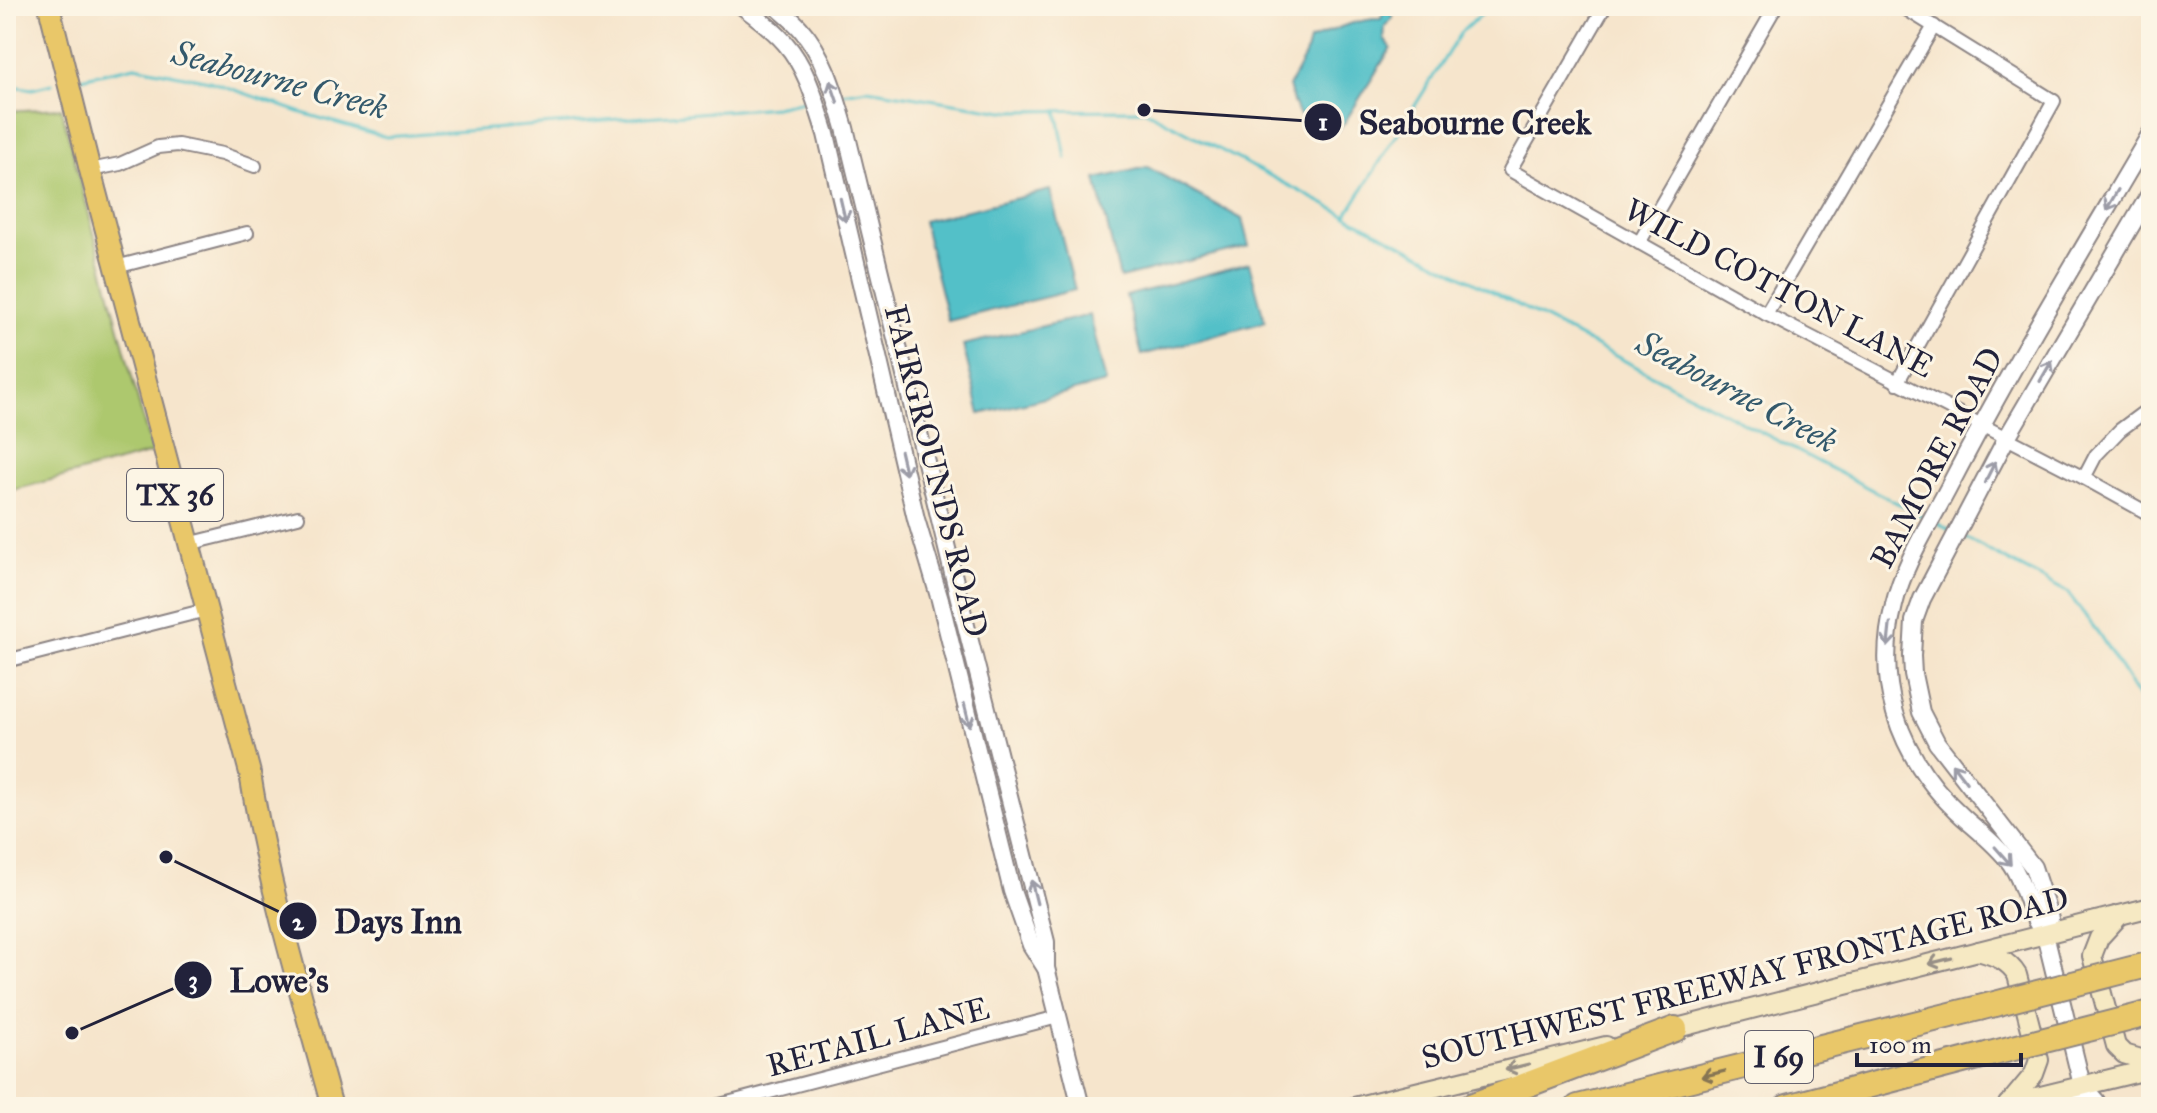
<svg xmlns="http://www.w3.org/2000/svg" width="2157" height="1113" font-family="'IM FELL Great Primer',serif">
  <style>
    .green { fill: #adc86e; stroke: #687554; stroke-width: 2 }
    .water { fill: #52c0c8; stroke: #3a7182; stroke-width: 2 }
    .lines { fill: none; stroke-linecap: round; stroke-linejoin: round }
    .stream { stroke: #52c0c8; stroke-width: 3 }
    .minor-casing { stroke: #8c8484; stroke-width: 16 }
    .tertiary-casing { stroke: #8c8484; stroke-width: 20 }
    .secondary-casing { stroke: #8c8484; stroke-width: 22 }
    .primary-casing { stroke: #8c8484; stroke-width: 24 }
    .motorway-casing { stroke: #8c8484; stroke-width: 28 }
    .minor { stroke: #fff; stroke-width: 12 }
    .tertiary { stroke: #fff; stroke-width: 16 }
    .secondary { stroke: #f6e9c3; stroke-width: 18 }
    .primary { stroke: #e9c769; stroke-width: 20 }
    .motorway { stroke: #e9c769; stroke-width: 24 }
    .motorway-bridge-casing { stroke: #8c8484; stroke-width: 28; stroke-linecap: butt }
    .motorway-bridge { stroke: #e9c769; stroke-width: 24 }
    .oneway { stroke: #9c9ca7 }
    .oneway2 { stroke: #978f86 }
    .oneway3 { stroke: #867452 }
    .labels { text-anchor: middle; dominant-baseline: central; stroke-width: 6; stroke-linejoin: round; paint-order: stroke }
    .shield { fill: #fcf5e5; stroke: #63616e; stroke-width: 2 }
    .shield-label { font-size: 30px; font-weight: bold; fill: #22223b }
    .street-label { font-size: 32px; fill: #22223b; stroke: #fcf5e5 }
    .water-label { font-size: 34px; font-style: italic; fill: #33596c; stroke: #fcf5e5 }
    .leader { fill: none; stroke: #22223b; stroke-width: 3 }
    .callout-dot { fill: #22223b; stroke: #fcf5e5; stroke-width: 3 }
    .mark-label { font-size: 24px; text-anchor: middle; font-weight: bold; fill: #fff }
    .callout-label { font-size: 34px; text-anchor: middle; font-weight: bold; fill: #22223b; stroke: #fcf5e5; stroke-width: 6; stroke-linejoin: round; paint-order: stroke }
  </style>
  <rect width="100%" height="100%" fill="#fcf5e5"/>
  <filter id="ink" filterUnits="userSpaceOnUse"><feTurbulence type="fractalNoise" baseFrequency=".0125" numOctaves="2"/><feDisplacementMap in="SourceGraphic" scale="16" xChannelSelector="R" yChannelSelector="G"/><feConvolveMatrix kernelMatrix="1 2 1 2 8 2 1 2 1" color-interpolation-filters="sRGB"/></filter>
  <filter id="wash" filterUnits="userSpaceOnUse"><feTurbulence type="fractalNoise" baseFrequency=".006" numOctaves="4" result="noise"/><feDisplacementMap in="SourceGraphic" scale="32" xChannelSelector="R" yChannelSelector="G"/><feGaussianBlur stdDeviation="1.8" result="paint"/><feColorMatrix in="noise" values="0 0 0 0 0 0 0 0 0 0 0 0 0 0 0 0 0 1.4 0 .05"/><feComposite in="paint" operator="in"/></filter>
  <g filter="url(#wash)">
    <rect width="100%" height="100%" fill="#f6e5cc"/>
    <!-- green -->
    <polygon class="green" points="61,108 152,453 6,492 6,111"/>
    <!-- water -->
    <g class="water">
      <path d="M1385 6H1393V18L1385 26 1384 39 1391 48 1345 122 1337 131C1321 133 1300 121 1294 105 1292 99 1291 92 1289 86L1305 56 1309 41C1333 30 1354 19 1381 19Z"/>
      <polygon points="1147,167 1242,219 1249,246 1120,278 1096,179"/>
      <polygon points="1050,190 1075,290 948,321 923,221"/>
      <polygon points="1249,263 1265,322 1142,355 1126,296"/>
      <polygon points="1090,315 1106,383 980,414 963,345"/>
    </g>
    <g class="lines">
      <!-- stream -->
      <g class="stream">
        <polyline points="81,78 135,66 209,81 302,113 386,137 775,107 807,100"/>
        <polyline points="6,85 32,89 52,84"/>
        <polyline points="842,93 867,89 1004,111 1144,110 1924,517"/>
        <polyline points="1057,111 1066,158"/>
        <polyline points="1346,216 1461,32 1490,7"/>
        <polyline points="1935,522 1953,532"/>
        <polyline points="1963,537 2067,592 2099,634 2151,717"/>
      </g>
    </g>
  </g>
  <g filter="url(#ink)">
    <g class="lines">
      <defs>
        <g id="minor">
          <polyline points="1605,6 1510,170 1766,314 2084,478 2151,515"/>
          <polyline points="90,170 120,164 158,147 178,145 222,154 255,166"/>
          <polyline points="1639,243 1776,6"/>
          <polyline points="116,267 247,233"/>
          <polyline points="1766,314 1934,26"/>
          <polyline points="1897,383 2054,101 1901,6"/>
          <polyline points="2084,478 2096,455 2120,430 2151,407"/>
          <polyline points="188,544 298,517"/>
          <polyline points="6,661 206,610"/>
          <polyline points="712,1107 1058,1017"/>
        </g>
        <g id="tertiary">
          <path d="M742 6C757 17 773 29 785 43 807 68 816 103 826 134L916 519 940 600 1012 891 1031 945 1045 967"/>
          <path d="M776 6C784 13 793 20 800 28 825 56 835 94 845 128L958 594 1046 942V968L1081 1107"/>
          <polyline points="2045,934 2050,919 2033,867 1937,743 1921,712 1913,674 1912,656 1914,621 1922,599 2006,439 2151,192"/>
          <polyline points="2082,1085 2096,1101 2098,1107"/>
          <path d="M2078 1107 2082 1085 2045 934C2027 914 2027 887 2011 864 1998 846 1980 832 1964 818 1932 789 1907 754 1895 713 1885 678 1885 640 1894 605 1904 562 1930 524 1950 485 2012 365 2083 249 2151 133"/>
        </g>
        <g id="secondary">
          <polyline points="2120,915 2099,938 2092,956 2116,1046 2124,1054 2151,1062"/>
          <path d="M1978 951C1995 956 2008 960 2017 975L2039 1060 2034 1074 2009 1104"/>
          <polyline points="1665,1031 2151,907"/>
          <polyline points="2008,1104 2151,1069"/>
          <polyline points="1354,1107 1606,1046"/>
        </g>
        <path id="primary" d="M49 6 90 170 250 773C268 886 302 997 332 1107"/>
        <g id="motorway">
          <polyline points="1468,1107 1675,1029"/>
          <polyline points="1578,1107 1979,1008"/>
          <polyline points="1787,1107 1990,1054"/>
        </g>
      </defs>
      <!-- minor casing -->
      <use href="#minor" class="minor-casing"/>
      <!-- tertiary casing -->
      <use href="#tertiary" class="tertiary-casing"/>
      <!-- secondary casing -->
      <use href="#secondary" class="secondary-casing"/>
      <!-- primary casing -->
      <use href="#primary" class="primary-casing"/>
      <!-- motorway casing -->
      <use href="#motorway" class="motorway-casing"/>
      <!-- minor -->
      <use href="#minor" class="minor"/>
      <!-- tertiary -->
      <use href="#tertiary" class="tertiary"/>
      <!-- secondary -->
      <use href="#secondary" class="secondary"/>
      <!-- primary -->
      <use href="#primary" class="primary"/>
      <!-- motorway -->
      <use href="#motorway" class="motorway"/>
      <defs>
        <g id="motorway-bridge">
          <polyline points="1979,1008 2151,964"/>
          <polyline points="1990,1054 2151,1013"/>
        </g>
      </defs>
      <!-- motorway-bridge casing -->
      <use href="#motorway-bridge" class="motorway-bridge-casing"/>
      <!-- motorway-bridge -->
      <use href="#motorway-bridge" class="motorway-bridge"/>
    </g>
    <!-- one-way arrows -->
    <defs><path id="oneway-shaft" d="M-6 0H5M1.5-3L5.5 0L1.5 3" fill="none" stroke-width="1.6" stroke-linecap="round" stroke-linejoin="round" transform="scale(2)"/></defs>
    <g class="oneway">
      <use href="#oneway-shaft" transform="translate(834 92) rotate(-109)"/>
      <use href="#oneway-shaft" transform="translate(2112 200) rotate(120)"/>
      <use href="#oneway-shaft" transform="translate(843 210) rotate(77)"/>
      <use href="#oneway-shaft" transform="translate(2046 371) rotate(-60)"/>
      <use href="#oneway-shaft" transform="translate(903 463) rotate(77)"/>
      <use href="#oneway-shaft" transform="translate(1990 472) rotate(-63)"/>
      <use href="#oneway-shaft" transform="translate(1889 635) rotate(96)"/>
      <use href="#oneway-shaft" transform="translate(967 715) rotate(76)"/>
      <use href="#oneway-shaft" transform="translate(1959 773) rotate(-127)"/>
      <use href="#oneway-shaft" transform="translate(2003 856) rotate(49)"/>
      <use href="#oneway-shaft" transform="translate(1034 892) rotate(-104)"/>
    </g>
    <g class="oneway2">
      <use href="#oneway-shaft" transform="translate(1940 961) rotate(166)"/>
      <use href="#oneway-shaft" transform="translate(1517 1067) rotate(166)"/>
    </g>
    <use class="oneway3" href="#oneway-shaft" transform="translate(1713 1074) rotate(166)"/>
  </g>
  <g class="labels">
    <!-- shield labels -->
    <g class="shield">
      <rect x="127" y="469" width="96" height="52" rx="6"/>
      <rect x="1745" y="1031" width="68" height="52" rx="6"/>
    </g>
    <g class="shield-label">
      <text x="175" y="495">TX 36</text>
      <text x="1779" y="1057">I 69</text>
    </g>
    <!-- street labels -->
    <g class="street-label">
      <text transform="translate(1779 288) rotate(28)">WILD COTTON LANE</text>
      <text transform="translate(1937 458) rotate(-62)">BAMORE ROAD</text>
      <text transform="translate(936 471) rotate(76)">FAIRGROUNDS ROAD</text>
      <text transform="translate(1745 978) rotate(-14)">SOUTHWEST FREEWAY FRONTAGE ROAD</text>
      <text transform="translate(878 1037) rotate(-15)">RETAIL LANE</text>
    </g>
    <!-- water labels -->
    <g class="water-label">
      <text transform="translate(280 80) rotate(15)">Seabourne Creek</text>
      <text transform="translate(1737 392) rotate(28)">Seabourne Creek</text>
    </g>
  </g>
  <!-- callouts -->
  <path class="leader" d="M1144 110L1323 122M166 857L298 921M72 1033L193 980"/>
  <g class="callout-dot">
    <circle cx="1144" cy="110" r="8"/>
    <circle cx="166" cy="857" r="8"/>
    <circle cx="72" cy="1033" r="8"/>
    <circle cx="1323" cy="122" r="20"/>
    <circle cx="298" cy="921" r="20"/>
    <circle cx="193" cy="980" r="20"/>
  </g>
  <g class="mark-label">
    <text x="1323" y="130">1</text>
    <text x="298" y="930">2</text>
    <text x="193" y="988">3</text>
  </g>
  <g class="callout-label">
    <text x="1475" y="134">Seabourne Creek</text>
    <text x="398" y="933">Days Inn</text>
    <text x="279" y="992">Lowe's</text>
  </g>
  <!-- margin -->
  <rect width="2157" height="1113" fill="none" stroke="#fcf5e5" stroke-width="32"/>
  <!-- scale -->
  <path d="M1857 1053v12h164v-12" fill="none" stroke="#22223b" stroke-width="4"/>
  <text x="1869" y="1053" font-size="24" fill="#22223b" stroke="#fcf5e5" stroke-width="6" paint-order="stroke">100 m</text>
</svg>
